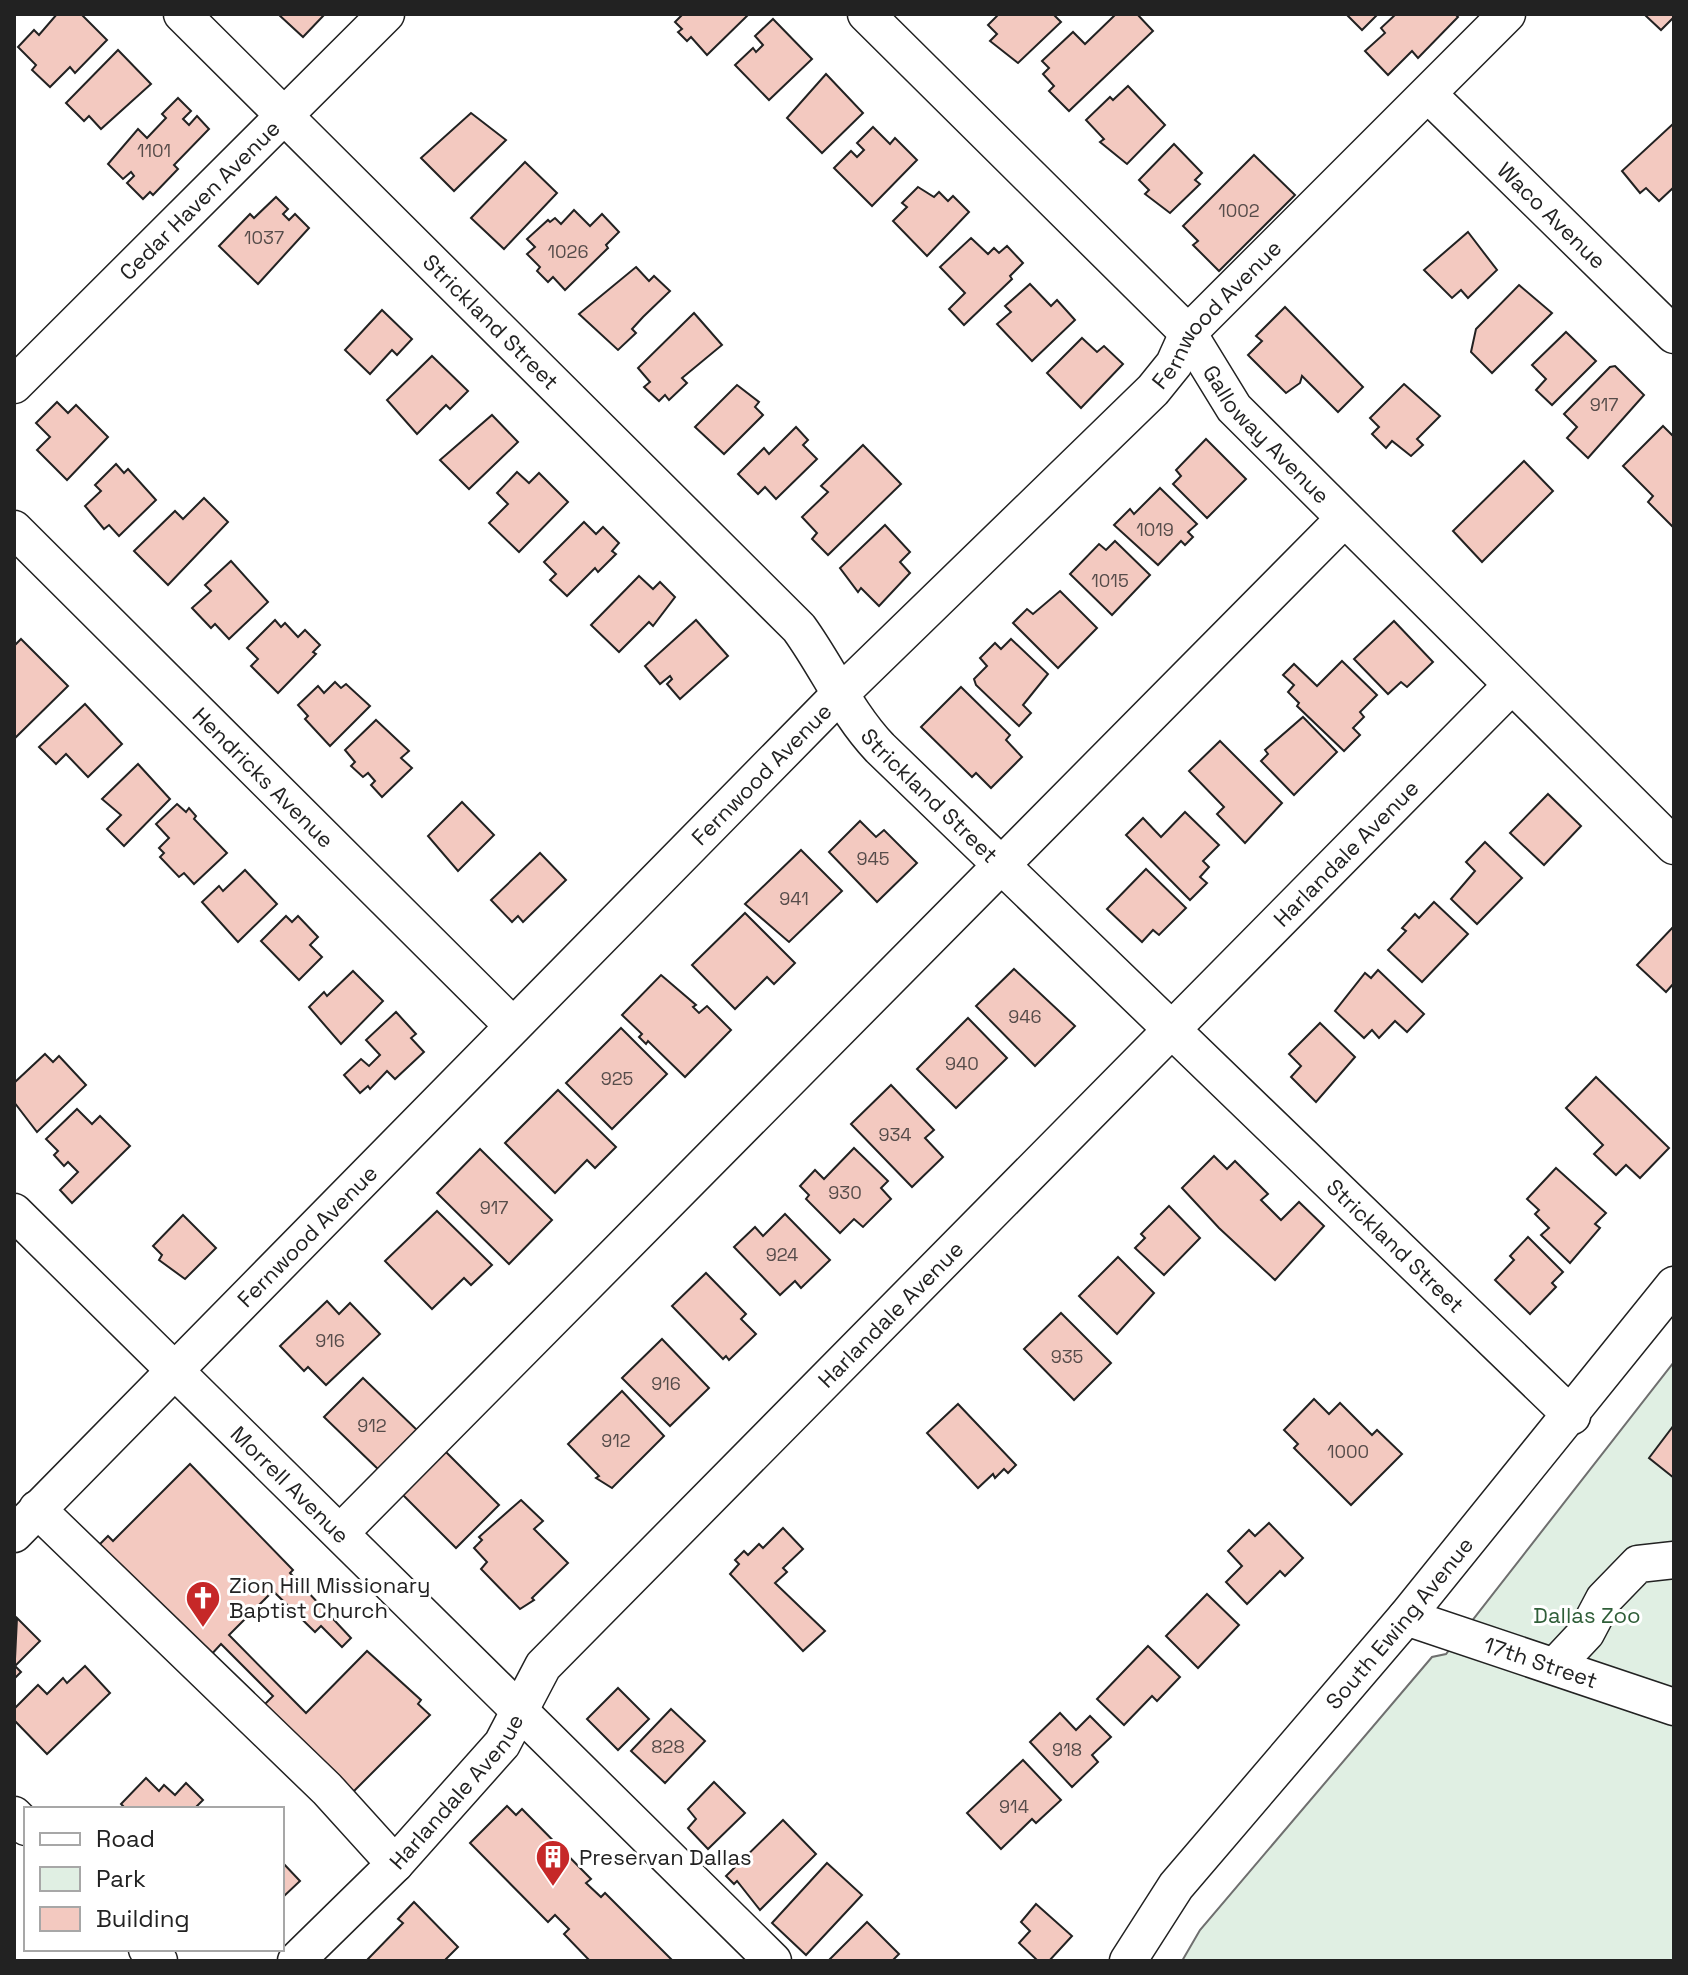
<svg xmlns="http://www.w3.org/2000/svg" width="1688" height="1975" font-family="'Space Grotesk',sans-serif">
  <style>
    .green { fill: #e0efe3; stroke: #6f6f6f; stroke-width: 2 }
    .building { fill: #f3c9c0; stroke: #222; stroke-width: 2 }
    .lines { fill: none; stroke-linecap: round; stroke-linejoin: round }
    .minor-casing { stroke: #222; stroke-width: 39 }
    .minor { stroke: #fff; stroke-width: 36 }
    .labels { text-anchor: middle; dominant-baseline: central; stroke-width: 6; stroke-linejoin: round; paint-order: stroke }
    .number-label { font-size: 18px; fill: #564c4a }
    .street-label { font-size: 22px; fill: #222; stroke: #fff }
    .poi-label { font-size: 22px; fill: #222; stroke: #fff; text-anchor: start }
    .park-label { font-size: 22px; fill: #2f5e38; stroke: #fff }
  </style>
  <rect width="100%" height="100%" fill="#fff"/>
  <!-- green -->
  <polygon class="green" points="1674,1362 1674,1961 1182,1961 1200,1930 1432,1657 1446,1654"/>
  <!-- building -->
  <g class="building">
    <polygon points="57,14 81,14 107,40 75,73 70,67 50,87 32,70 36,65 18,47 34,30 39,35"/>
    <polygon points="278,14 325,14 303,37"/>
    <polygon points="683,14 749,14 707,55 691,37 687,41 678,32 682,29 675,22"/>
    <polygon points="994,14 1053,14 1061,22 1018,63 990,41 997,34 988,25 997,16"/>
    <polygon points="1116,14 1137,14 1153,31 1069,111 1049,91 1054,86 1043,74 1049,68 1042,61 1073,32 1085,44"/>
    <polygon points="1346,14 1378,14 1362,30"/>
    <polygon points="1396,14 1455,14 1458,17 1418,58 1412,51 1388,75 1365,51 1385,33 1381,28"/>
    <polygon points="1648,14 1674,14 1674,17 1661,30 1646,16"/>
    <polygon points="773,19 812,59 769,100 735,65 753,48 756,52 763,45 755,36"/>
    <polygon points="118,50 151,84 101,129 89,116 84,121 66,103"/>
    <polygon points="826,74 863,113 822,153 787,118"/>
    <polygon points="1128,86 1165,125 1127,164 1100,142 1104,139 1086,120 1110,97 1113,100"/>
    <polygon points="178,98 191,111 183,119 189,125 197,116 209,129 174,165 178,169 153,195 150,192 143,199 127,183 134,176 131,172 123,179 108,164 138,129 147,138 166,118 162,114"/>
    <polygon points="471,113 506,140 454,191 421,158"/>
    <polygon points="1674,123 1674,187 1659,201 1646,188 1640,193 1622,171"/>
    <polygon points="873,127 890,144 895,138 917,160 872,206 834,168 851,151 857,157 864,150 857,143"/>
    <polygon points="1174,144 1202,173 1195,180 1200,184 1170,213 1145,194 1149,190 1139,180"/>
    <polygon points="1254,155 1295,195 1219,271 1193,245 1198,241 1183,226"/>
    <polygon points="525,162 557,193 504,249 471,218"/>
    <polygon points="918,187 934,197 939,192 948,201 953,196 969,212 927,256 893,221 907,207 902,203"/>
    <polygon points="276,197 288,209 283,214 289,220 295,214 309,228 258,284 219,246 250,214 254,218"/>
    <polygon points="574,210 590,226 602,214 619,232 606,245 608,248 565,290 553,277 548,282 537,271 540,267 527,254 535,247 527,239 548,220 550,222 555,218 561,224"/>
    <polygon points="1468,232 1497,270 1468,298 1461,290 1452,298 1424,270"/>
    <polygon points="971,238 988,254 994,248 999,253 1007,246 1023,263 1010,276 1012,279 964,325 949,309 965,293 940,267"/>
    <polygon points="636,267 649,281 654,276 670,291 643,317 632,329 636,333 618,350 579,314"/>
    <polygon points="1030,284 1051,306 1057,300 1075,320 1032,361 997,324 1011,312 1005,306"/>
    <polygon points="1519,285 1552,313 1492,373 1471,352 1476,329"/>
    <polygon points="1285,307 1363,387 1338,412 1302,376 1300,383 1286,393 1248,355 1262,341 1256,336"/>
    <polygon points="382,310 412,339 397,355 392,350 370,374 345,350"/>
    <polygon points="694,313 722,345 682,378 687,383 669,400 665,395 659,401 644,387 650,382 638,368"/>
    <polygon points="1566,332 1596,361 1552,405 1536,390 1546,379 1532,365"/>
    <polygon points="1082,338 1097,352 1104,346 1123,364 1081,408 1047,373"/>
    <polygon points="432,356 468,391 450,409 446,405 417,434 387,400"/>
    <polygon points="1615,366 1644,395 1588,458 1567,438 1577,427 1564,414 1610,367"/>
    <polygon points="1404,384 1440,416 1417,439 1423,445 1411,456 1392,441 1386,448 1372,434 1379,427 1370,418"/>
    <polygon points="737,385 759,402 755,407 763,415 724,454 695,427"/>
    <polygon points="57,402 68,413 76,405 108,437 67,480 37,450 50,437 36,423"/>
    <polygon points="492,415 518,442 469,489 440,460"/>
    <polygon points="1663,426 1674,437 1674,528 1648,502 1653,496 1623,466"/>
    <polygon points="796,427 808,440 803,445 817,459 776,499 765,487 758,494 738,474 764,448 769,454"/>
    <polygon points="1206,439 1246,479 1207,518 1173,484 1181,476 1176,470"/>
    <polygon points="863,445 901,484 828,555 812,539 817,533 802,517 828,492 821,486"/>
    <polygon points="1524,461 1553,491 1482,562 1453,531"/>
    <polygon points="116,464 124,473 128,469 156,500 119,536 109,525 104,529 85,506 101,491 95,485"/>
    <polygon points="517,472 529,483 539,473 568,502 519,552 489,523 508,504 497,493"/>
    <polygon points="1160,488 1197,524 1188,532 1193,537 1185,545 1181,541 1158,565 1114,525 1130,509 1134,514"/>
    <polygon points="204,498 228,522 168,585 134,551 175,511 183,519"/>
    <polygon points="584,522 596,534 603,527 619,543 612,551 616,554 598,572 595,568 567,596 550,580 556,574 544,562"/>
    <polygon points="885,525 910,552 900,562 910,573 879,606 861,588 858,592 840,568"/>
    <polygon points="1115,541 1150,575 1112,615 1070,574 1099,544 1106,550"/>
    <polygon points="231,561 268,602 229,639 215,624 211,628 192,608 211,591 205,585"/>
    <polygon points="639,576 653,589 660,582 675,597 653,626 649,622 619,652 591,625"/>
    <polygon points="1060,591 1097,628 1058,668 1013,623 1027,609 1033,614"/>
    <polygon points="275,620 281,627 285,623 298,637 305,630 320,645 313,652 316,654 278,693 251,666 258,659 247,648"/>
    <polygon points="696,620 728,656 680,699 667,684 672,679 670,676 660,684 645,666"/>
    <polygon points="1394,621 1433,662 1407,687 1401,682 1388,694 1354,659"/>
    <polygon points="21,639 68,686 14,739 14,646"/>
    <polygon points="1011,639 1048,674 1023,705 1031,713 1019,726 976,685 974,679 987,666 980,658 995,643 1001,649"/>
    <polygon points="1342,661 1377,695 1360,712 1364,717 1353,728 1360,735 1344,751 1297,706 1299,703 1288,692 1294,685 1283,675 1294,664 1317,686"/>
    <polygon points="335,682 341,688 346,684 370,706 330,746 305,719 308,716 298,705 318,686 324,693"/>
    <polygon points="961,687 1010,735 1006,740 1022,757 991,788 976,773 972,777 921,727"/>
    <polygon points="85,704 122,744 88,777 66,754 56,764 39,747"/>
    <polygon points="1303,717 1337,752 1294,795 1261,761 1268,754 1265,750"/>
    <polygon points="376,720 409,751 401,758 412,768 382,797 371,785 375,781 368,773 363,777 351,766 355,762 345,750"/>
    <polygon points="1220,741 1282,803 1245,843 1217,814 1224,807 1189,771"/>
    <polygon points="138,764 170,799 124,846 107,829 121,815 102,799"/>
    <polygon points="1548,794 1581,826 1544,865 1510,833"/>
    <polygon points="462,802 494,835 458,871 428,836"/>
    <polygon points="177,804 186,812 189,808 196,816 194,819 227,853 194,884 184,873 179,877 160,857 164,853 159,848 169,838 156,824"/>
    <polygon points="1185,812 1219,845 1203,861 1209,867 1200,877 1207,883 1190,900 1126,835 1143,818 1161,837"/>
    <polygon points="860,821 876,837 884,830 917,863 877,902 829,852"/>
    <polygon points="1485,842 1522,878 1477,924 1451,899 1475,871 1466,862"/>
    <polygon points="801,850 842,891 789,942 745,904"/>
    <polygon points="540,853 566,880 523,922 518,916 512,922 491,900"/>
    <polygon points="1146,869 1186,908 1159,935 1153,930 1142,942 1107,909"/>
    <polygon points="245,870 277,904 238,942 202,902 219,886 223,891"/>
    <polygon points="1434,902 1468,934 1422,982 1388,950 1406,931 1402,928 1415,914 1419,918"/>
    <polygon points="745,913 795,963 774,984 767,977 735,1009 692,965"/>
    <polygon points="286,916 292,922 298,916 318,937 310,945 322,957 299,980 261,941"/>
    <polygon points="1674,926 1674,983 1666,992 1637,965"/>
    <polygon points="1014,969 1075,1026 1035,1066 976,1006"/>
    <polygon points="1378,970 1424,1014 1407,1032 1395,1021 1379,1038 1372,1030 1364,1038 1335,1011 1365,973 1371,978"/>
    <polygon points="353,971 383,1001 341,1044 309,1007 324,992 327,996"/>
    <polygon points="661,975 696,1005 693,1007 699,1013 707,1006 731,1030 685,1077 648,1041 646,1044 639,1037 642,1034 622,1015"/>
    <polygon points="396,1012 416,1034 411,1038 424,1052 395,1079 387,1071 370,1089 368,1086 360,1093 344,1075 361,1059 369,1066 380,1055 366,1040"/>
    <polygon points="968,1018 1007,1058 956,1108 917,1069"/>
    <polygon points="1320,1023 1355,1057 1316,1102 1291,1077 1301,1066 1289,1054"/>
    <polygon points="621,1028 667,1074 612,1129 566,1083"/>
    <polygon points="45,1054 53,1062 59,1056 86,1085 37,1132 14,1102 14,1083"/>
    <polygon points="1596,1077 1669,1148 1640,1178 1626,1165 1616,1175 1594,1154 1603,1145 1566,1108"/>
    <polygon points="891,1085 934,1130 925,1138 943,1157 912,1187 851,1124"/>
    <polygon points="558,1090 616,1147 595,1168 587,1160 555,1193 505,1143"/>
    <polygon points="77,1109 92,1124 100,1116 130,1146 72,1203 60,1190 78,1172 68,1162 64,1166 54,1155 58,1151 46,1139"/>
    <polygon points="854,1148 888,1181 881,1188 891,1199 863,1227 854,1219 840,1233 806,1199 809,1195 800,1186 815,1170 824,1179"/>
    <polygon points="480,1149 552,1220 509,1264 437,1193"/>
    <polygon points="1214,1156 1227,1169 1235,1161 1268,1194 1261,1200 1281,1220 1299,1202 1324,1226 1275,1280 1219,1228 1182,1188"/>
    <polygon points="1556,1168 1606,1213 1595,1224 1600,1228 1570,1263 1541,1235 1549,1228 1535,1214 1539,1210 1527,1199"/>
    <polygon points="1169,1206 1200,1238 1164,1275 1135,1248 1145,1238 1141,1234"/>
    <polygon points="437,1211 492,1265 471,1285 464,1278 432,1309 385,1261"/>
    <polygon points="785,1214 830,1260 801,1288 795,1281 780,1295 734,1247 755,1227 763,1236"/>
    <polygon points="183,1215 216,1248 185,1279 159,1260 162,1255 153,1246"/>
    <polygon points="1528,1237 1563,1272 1552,1283 1556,1287 1530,1314 1495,1280 1514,1260 1510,1256"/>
    <polygon points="1118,1257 1154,1293 1117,1334 1079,1296"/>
    <polygon points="706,1273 746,1314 741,1319 756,1334 729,1360 726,1356 723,1359 672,1306"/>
    <polygon points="327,1301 339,1314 350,1303 380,1334 326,1385 308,1367 304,1371 280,1346"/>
    <polygon points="1061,1313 1111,1363 1074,1400 1024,1349"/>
    <polygon points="662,1339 709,1388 670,1426 622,1378"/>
    <polygon points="363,1378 419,1432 380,1471 324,1417"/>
    <polygon points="622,1391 664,1436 612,1488 596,1478 599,1476 568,1444"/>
    <polygon points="1314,1399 1329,1414 1340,1403 1372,1435 1377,1430 1402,1454 1351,1505 1294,1448 1298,1444 1284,1430"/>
    <polygon points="958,1404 1016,1465 1008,1473 1004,1469 995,1478 993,1474 978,1488 927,1433"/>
    <polygon points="1674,1425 1674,1478 1649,1458"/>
    <polygon points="446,1452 499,1505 456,1548 403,1495"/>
    <polygon points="190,1464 293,1570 290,1573 351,1638 342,1647 321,1626 315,1632 273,1591 229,1635 306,1713 367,1651 421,1700 418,1704 430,1715 350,1795 262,1707 273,1696 221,1644 209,1657 93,1551 108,1536 113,1541"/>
    <polygon points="521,1500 543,1521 534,1529 568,1563 532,1598 534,1600 520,1609 481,1569 487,1562 474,1548 482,1540 479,1537"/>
    <polygon points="1269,1523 1303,1558 1285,1576 1280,1571 1247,1604 1226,1582 1242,1566 1228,1551 1249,1530 1255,1536"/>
    <polygon points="783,1528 803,1549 783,1568 787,1572 775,1583 825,1631 803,1651 730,1574 739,1564 735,1560 744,1551 748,1555 759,1544 763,1548"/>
    <polygon points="1207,1594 1239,1625 1198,1668 1166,1636"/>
    <polygon points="17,1618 40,1641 15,1666 21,1672 14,1679"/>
    <polygon points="1148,1646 1180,1677 1157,1701 1152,1696 1124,1725 1097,1699"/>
    <polygon points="85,1666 110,1693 47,1754 14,1720 14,1709 38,1685 47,1694 63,1678 67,1683"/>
    <polygon points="618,1688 649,1719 618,1750 587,1719"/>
    <polygon points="671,1709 705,1741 665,1783 631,1751"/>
    <polygon points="1060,1713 1076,1730 1090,1716 1111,1737 1092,1755 1098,1762 1072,1787 1030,1742"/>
    <polygon points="1023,1760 1061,1800 1036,1823 1032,1819 1001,1849 967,1813"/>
    <polygon points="146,1778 159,1791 164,1785 175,1795 186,1783 203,1800 194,1809 126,1809 121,1804"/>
    <polygon points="714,1782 745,1813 708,1849 688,1828 696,1819 688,1809"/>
    <polygon points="507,1806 516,1815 522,1809 591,1879 586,1883 601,1897 605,1893 673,1961 590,1961 564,1934 569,1929 555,1915 548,1922 470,1843"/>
    <polygon points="783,1820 816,1854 760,1910 737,1881 734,1884 726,1876"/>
    <polygon points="282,1862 300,1881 282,1898"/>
    <polygon points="827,1863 862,1895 806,1955 772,1923"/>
    <polygon points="414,1902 458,1947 444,1961 366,1961 403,1923 398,1919"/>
    <polygon points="1036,1904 1072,1936 1049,1961 1038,1961 1019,1943 1030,1931 1021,1922"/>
    <polygon points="867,1922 899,1954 892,1961 828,1961"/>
  </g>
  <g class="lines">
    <defs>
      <g id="minor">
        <path id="s1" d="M182 14 799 628C828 668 846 712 880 748L1572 1416"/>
        <path id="s2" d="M866 14 1188 333 1234 408 1674 846"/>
        <path id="s3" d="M1429 95 1674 335"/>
        <path id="s4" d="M14 385 386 14"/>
        <path id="s5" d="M14 529 513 1026"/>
        <path id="s6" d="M14 1212 773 1961"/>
        <polyline points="37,1509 327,1789 395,1864"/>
        <polyline points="340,1533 1344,519"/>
        <path id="s7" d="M14 1534 839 695 1153 390 1174 364 1188 333 1507 14"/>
        <path id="s8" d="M1406 1617 1674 1707"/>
        <polyline points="1556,1665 1586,1633 1604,1599 1638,1564 1674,1560"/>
        <polyline points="14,1815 26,1827"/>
        <polyline points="147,1949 159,1961"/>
        <path id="s9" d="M296 1961 395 1864 502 1744 543 1666 1511 686"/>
        <path id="s10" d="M1128 1961 1176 1886 1406 1617 1674 1285"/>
      </g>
    </defs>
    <!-- minor casing -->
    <use href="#minor" class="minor-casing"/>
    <!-- minor -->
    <use href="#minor" class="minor"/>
  </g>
  <!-- icons -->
  <defs>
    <symbol id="church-pin" viewBox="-11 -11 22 30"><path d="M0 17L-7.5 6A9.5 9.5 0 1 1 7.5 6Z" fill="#c62828" stroke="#fff"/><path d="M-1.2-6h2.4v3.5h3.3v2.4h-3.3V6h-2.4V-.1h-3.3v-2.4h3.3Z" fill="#fff"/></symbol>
    <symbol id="building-pin" viewBox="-11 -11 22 30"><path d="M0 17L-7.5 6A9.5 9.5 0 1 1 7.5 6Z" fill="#c62828" stroke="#fff"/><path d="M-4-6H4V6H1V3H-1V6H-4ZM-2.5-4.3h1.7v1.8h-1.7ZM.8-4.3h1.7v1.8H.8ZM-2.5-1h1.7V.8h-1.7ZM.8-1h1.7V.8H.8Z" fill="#fff"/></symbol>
  </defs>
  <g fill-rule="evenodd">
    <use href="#church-pin" x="183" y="1578" width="40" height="54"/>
    <use href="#building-pin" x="533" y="1837" width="40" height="54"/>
  </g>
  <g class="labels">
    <!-- number labels -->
    <g class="number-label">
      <text x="154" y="150">1101</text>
      <text x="1239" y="210">1002</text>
      <text x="264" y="237">1037</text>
      <text x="568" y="251">1026</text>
      <text x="1604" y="404">917</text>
      <text x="1155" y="529">1019</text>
      <text x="1110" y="580">1015</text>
      <text x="873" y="858">945</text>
      <text x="794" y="898">941</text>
      <text x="1025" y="1016">946</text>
      <text x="962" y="1063">940</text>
      <text x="617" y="1078">925</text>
      <text x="895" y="1134">934</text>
      <text x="845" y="1192">930</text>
      <text x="494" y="1207">917</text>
      <text x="782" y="1254">924</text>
      <text x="330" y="1340">916</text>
      <text x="1067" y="1356">935</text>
      <text x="666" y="1383">916</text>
      <text x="372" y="1425">912</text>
      <text x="616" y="1440">912</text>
      <text x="1348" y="1451">1000</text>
      <text x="668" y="1746">828</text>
      <text x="1067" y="1749">918</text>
      <text x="1014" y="1806">914</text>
    </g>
    <!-- street labels -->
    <g class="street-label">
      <text stroke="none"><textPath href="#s4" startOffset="262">Cedar Haven Avenue</textPath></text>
      <text stroke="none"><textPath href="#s3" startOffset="172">Waco Avenue</textPath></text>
      <text stroke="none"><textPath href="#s7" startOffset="1714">Fernwood Avenue</textPath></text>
      <text stroke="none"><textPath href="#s1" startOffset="436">Strickland Street</textPath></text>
      <text stroke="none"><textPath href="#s2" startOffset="582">Galloway Avenue</textPath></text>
      <text stroke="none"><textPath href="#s7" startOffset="1066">Fernwood Avenue</textPath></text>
      <text stroke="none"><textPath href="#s5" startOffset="352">Hendricks Avenue</textPath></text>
      <text stroke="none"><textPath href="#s1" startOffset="1084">Strickland Street</textPath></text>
      <text stroke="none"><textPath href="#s9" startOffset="1530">Harlandale Avenue</textPath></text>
      <text stroke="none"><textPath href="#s7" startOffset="418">Fernwood Avenue</textPath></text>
      <text stroke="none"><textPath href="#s1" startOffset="1732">Strickland Street</textPath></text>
      <text stroke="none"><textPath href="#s9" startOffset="882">Harlandale Avenue</textPath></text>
      <text stroke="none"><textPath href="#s6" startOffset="388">Morrell Avenue</textPath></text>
      <text stroke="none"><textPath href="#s10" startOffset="434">South Ewing Avenue</textPath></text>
      <text stroke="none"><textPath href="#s8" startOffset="142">17th Street</textPath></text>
      <text stroke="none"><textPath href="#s9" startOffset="234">Harlandale Avenue</textPath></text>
    </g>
    <!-- poi labels -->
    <g class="poi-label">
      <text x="229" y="1585">Zion Hill Missionary<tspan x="229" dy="25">Baptist Church</tspan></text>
      <text x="579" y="1857">Preservan Dallas</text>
    </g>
    <!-- park labels -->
    <g class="park-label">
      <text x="1587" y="1615">Dallas Zoo</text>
    </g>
  </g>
  <!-- border -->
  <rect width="1688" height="1975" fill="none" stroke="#222222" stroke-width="32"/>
  <!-- legend -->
  <rect x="24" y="1807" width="260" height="144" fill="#ffffff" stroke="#a7a7a7" stroke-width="2"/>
  <rect x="40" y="1833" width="40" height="12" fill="#ffffff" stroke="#a7a7a7" stroke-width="2"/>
  <text x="96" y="1847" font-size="24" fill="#222222">Road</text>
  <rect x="40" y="1867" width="40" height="24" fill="#e0efe3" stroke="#a7a7a7" stroke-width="2"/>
  <text x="96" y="1887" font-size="24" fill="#222222">Park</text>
  <rect x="40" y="1907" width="40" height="24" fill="#f3c9c0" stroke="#a7a7a7" stroke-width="2"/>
  <text x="96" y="1927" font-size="24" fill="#222222">Building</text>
</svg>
